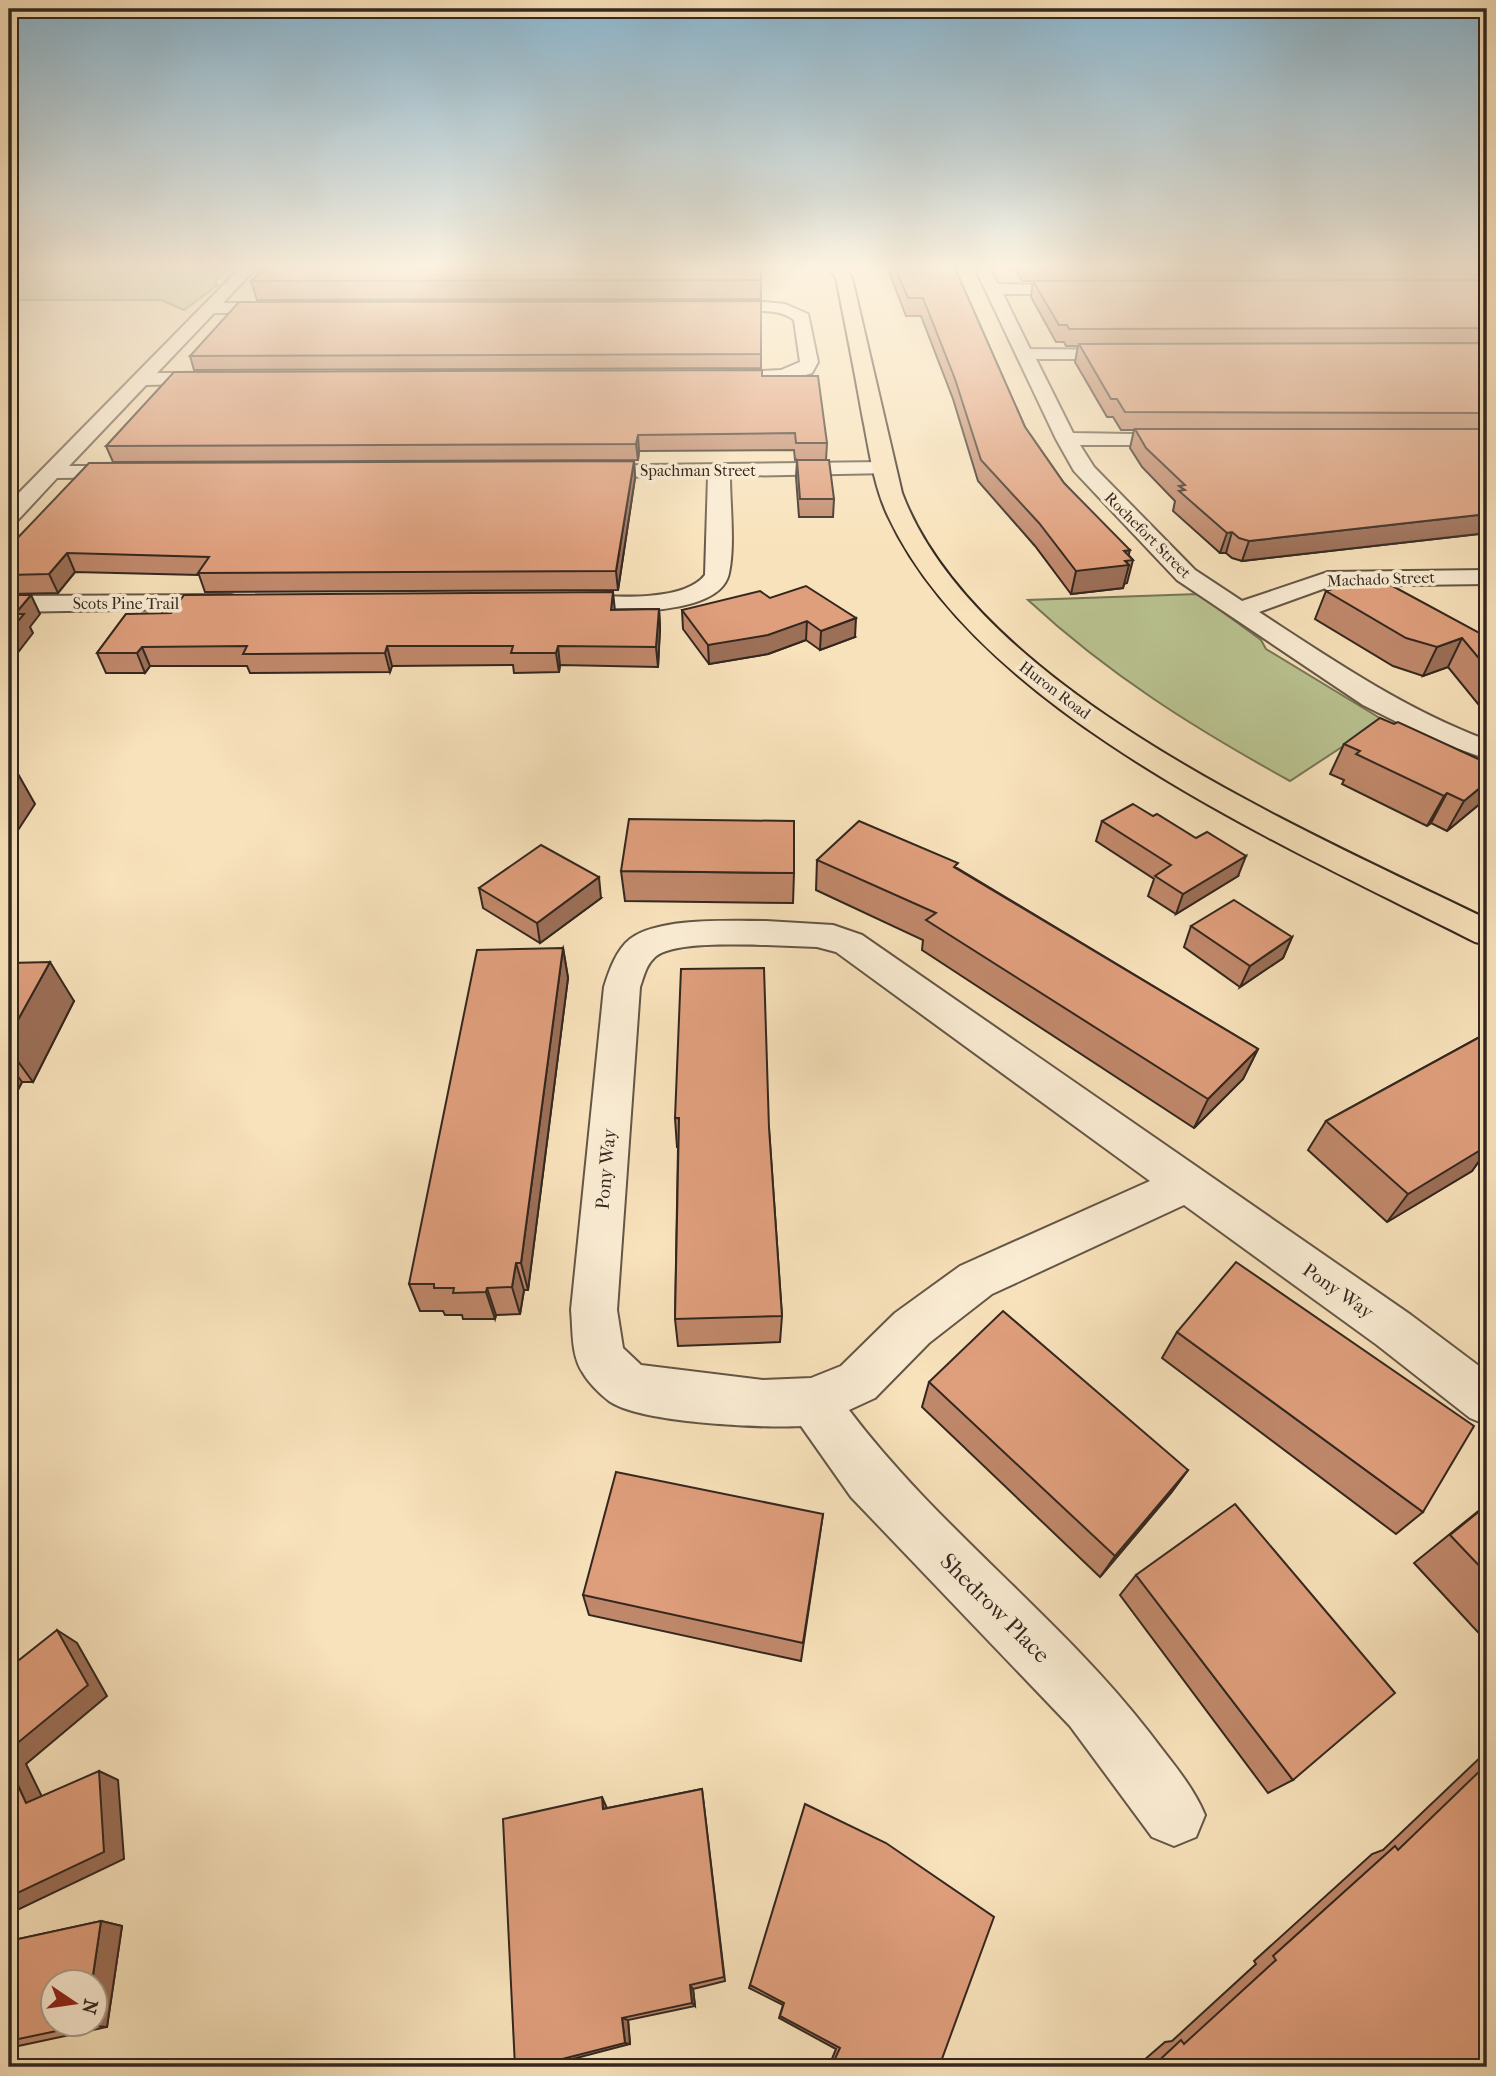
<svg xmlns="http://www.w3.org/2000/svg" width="1496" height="2076" font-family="'IM FELL French Canon',serif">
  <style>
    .green { fill: #bac492; stroke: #767658; stroke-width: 2 }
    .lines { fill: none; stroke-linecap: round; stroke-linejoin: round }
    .minor-casing { stroke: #645646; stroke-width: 4 }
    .major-casing { stroke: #33271f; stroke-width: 4 }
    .minor { fill: #faecd3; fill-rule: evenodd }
    .major { fill: #f8e2bb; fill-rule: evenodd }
    .wall { fill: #c0886b; stroke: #33271f; stroke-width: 2 }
    .shaded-wall { fill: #9c6f57; stroke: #33271f; stroke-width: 2 }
    .building { fill: #df9e7c; stroke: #33271f; stroke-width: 2 }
    .labels { text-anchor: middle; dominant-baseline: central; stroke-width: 7; stroke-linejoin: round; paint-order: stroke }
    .far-street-label { font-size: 16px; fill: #33271f; stroke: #faecd3 }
    .street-label { font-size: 19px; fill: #33271f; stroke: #faecd3 }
    .near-street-label { font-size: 23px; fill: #33271f; stroke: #faecd3 }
  </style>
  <rect width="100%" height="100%" fill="#f8e2bb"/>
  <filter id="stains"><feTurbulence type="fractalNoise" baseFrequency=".00286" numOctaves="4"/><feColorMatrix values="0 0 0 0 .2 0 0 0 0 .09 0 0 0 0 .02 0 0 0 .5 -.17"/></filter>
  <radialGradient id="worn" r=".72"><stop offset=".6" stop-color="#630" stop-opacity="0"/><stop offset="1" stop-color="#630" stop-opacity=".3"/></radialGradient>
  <!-- green -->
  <g class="green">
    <polygon points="43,266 231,266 215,282 218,285 184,310 161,300 16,300 10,287"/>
    <path d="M1198 594 1261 640 1266 649 1383 720 1290 781C1194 728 1109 675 1028 600Z"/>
  </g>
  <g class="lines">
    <defs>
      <g id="minor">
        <polygon points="13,266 31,266 9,281 9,269"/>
        <polygon points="242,266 258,266 223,303 285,303 291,304 291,312 214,313 157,373 220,373 227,375 229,379 227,383 146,385 69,466 133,466 144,472 141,477 57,478 17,521 9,523 9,503"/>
        <path d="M974 266H988L998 284 1091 286 1093 289 1085 294H1003L1030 349 1136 350 1139 354 1130 359H1036L1073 433 1190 435 1193 439 1183 445H1080L1094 467 1195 570 1242 601 1328 572 1487 570V584L1331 586 1259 612C1333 660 1404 709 1487 740V759L1431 739 1363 705 1177 580 1074 471 1056 439Z"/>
        <path d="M745 300 785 304 808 314 818 362 812 373 782 382 725 381 723 377 725 373 781 370 800 362 794 320C770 300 717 322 702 306L710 301Z"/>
        <path d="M883 462 894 468 891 473 730 476C730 505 735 545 729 573 720 621 596 611 560 610L551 607 547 602 551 597 560 594C596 595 681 606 705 575L708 476 581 477 570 471 573 466Z"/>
        <polygon points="231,595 240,598 244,603 240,608 9,612 9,596"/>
        <path d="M766 921 833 925 862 935 1411 1315 1487 1372V1425L1470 1418 1377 1345 1184 1205 992 1294 929 1343 875 1398 849 1410C938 1528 1059 1616 1149 1732 1169 1759 1192 1784 1205 1815L1196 1837 1174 1846 1152 1837 1070 1726 851 1497 801 1426C761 1428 640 1423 609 1401 600 1394 588 1382 583 1373 571 1356 573 1330 571 1310L604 987C609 971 616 950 630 939 659 917 730 921 766 921ZM766 945 817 947 836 952 1150 1181 960 1266 895 1313 841 1366 811 1378 763 1380 641 1365 623 1348 617 1310 640 987C644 976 646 965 655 957 674 941 740 945 766 945Z"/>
      </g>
      <path id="major" d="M828 266H843L852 278 902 493C977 691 1307 831 1487 919V945L1475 942C1288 847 980 714 888 516 873 484 869 448 862 414 854 368 845 323 836 278Z"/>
    </defs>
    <!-- minor casing -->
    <use href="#minor" class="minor-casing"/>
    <!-- major casing -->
    <use href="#major" class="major-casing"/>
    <!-- minor -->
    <use href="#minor" class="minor"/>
    <!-- major -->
    <use href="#major" class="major"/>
  </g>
  <!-- wall -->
  <g class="wall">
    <polygon points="761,266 761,299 257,300 251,281"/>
    <polygon points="888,266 954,266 1025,427 1064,483 1133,560 1127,583 1124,584 1123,588 1071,594 1035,546 978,481 953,399 921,316 906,316 891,277"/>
    <polygon points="1014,266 1487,266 1487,533 1242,561 1232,558 1226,553 1220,553 1173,511 1175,501 1142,467 1130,448 1134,430 1121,430 1113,417 1107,417 1075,362 1078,346 1066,346 1064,342 1056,342 1031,297 1033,281 1022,281"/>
    <polygon points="761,301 761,368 194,370 190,356"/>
    <polygon points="762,376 827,443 826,460 795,460 794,450 639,451 638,460 113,462 106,446"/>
    <polygon points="797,460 834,499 833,517 799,517 796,477"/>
    <polygon points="634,461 635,478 618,590 205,592 199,575 75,572 58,593 9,594 9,547"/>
    <polygon points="1326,591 1487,637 1487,715 1448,667 1423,676 1393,666 1315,619"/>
    <polygon points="770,598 855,637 820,650 806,640 768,654 709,664 683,629 682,610"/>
    <polygon points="659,609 660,628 658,667 560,665 559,672 514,673 513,665 392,666 390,672 250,673 247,666 150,666 145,673 106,673 97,653 126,614"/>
    <polygon points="1344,744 1487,764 1486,766 1487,767 1487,793 1482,802 1447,831 1431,823 1427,826 1342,784 1344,780 1330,774"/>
    <polygon points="1102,821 1238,876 1176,914 1148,896 1154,879 1096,841"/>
    <polygon points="817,860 957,868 1258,1049 1243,1079 1194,1128 922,950 923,940 816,890"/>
    <polygon points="621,871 794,873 793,903 625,901"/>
    <polygon points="479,888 601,898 540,943 483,908"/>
    <polygon points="1191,926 1292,937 1283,958 1240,987 1184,947"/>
    <polygon points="563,948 568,978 528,1290 524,1290 520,1314 496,1315 495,1319 463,1319 462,1315 445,1315 443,1311 420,1311 409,1284"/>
    <polygon points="9,963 74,1001 33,1082 22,1082 9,1107"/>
    <polygon points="1487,1033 1487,1154 1482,1157 1472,1171 1387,1222 1308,1150 1326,1121"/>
    <polygon points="675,1118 769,1128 782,1316 780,1342 678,1346 675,1319 678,1147 677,1147"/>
    <polygon points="1177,1332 1423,1512 1396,1534 1162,1358"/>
    <polygon points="929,1382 1188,1470 1171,1493 1100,1577 922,1407"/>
    <polygon points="1487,1504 1487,1642 1414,1563"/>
    <polygon points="823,1514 801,1661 589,1615 583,1595"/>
    <polygon points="1136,1575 1293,1780 1268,1793 1120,1595"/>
    <polygon points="1487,1751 1487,2067 1136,2067 1165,2042 1172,2041 1256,1964 1254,1961 1372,1854 1383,1850"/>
    <polygon points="702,1789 725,1981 693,1989 695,2006 628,2020 630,2044 542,2067 515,2067 607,1808"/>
    <polygon points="101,1921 122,1926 107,2027 9,2048 9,1941"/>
    <polygon points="750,1985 939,2067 831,2067 829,2066 836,2049 779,2018 783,2005 749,1988"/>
  </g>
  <!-- shaded-wall -->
  <g class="shaded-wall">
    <polygon points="638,435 639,451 638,460 636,444"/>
    <polygon points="634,461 635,478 618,590 616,571"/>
    <polygon points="1487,514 1487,533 1242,561 1249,541"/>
    <polygon points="1232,532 1226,553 1220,553 1227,533"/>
    <polygon points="1130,550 1127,561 1125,561 1129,565 1123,588 1071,594 1076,571 1124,551"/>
    <polygon points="67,553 75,572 58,593 49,574"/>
    <polygon points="613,592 615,611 611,610"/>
    <polygon points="31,595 40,614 30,627 33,633 9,664 9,632 15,614"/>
    <polygon points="659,609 660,628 658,667 656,647"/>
    <polygon points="856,618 855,637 820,650 821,631"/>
    <polygon points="807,621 806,640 768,654 709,664 708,645"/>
    <polygon points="1462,638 1448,667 1423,676 1437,647"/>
    <polygon points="387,646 392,666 390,672 385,653"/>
    <polygon points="558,646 560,665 559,672 556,653"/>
    <polygon points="142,647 150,666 145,673 137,653"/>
    <polygon points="13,765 35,804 9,844 9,772"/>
    <polygon points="1487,782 1487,793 1482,802 1447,831 1464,801"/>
    <polygon points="1447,793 1431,823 1427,826 1444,796"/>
    <polygon points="1246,856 1238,876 1176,914 1183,894"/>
    <polygon points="599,877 601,898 540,943 537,923"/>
    <polygon points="1292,937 1283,958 1240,987 1250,966"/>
    <polygon points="563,948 568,978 528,1290 521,1263"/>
    <polygon points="50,962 74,1001 33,1082 9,1049 9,1036"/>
    <polygon points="1258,1049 1243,1079 1194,1128 1208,1099"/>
    <polygon points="9,1064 22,1082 9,1107"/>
    <polygon points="1487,1141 1487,1154 1482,1157 1472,1171 1387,1222 1408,1194"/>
    <polygon points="516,1263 524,1290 520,1314 512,1287"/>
    <polygon points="487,1288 496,1315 495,1319 486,1292"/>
    <polygon points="1188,1470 1171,1493 1100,1577 1115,1556"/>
    <polygon points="57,1630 77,1643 107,1696 26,1764 49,1811 26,1803 9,1766 9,1750"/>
    <polygon points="99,1771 118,1780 124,1859 9,1914 9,1897"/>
    <polygon points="602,1797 607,1808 603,1809"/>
    <polygon points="101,1921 122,1926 107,2027 85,2025 85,2024 94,2024 94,1982 92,1982"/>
    <polygon points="690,1985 693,1989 695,2006 692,2003"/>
    <polygon points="622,2018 628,2020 630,2044 625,2043"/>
  </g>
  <!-- building -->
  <g class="building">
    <polygon points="266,266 761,266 761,280 251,281"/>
    <polygon points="894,266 954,266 1025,427 1064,483 1130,550 1124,551 1133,560 1125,561 1129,565 1076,571 1039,523 981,460 955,379 923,298 908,298"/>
    <polygon points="1487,280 1487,328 1069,329 1067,325 1059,325 1033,281"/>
    <polygon points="761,301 761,354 190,356 239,302"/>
    <polygon points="1487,343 1487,413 1125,412 1117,399 1111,399 1079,344"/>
    <polygon points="762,370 762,376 818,376 827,443 796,443 795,433 638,435 636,444 106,446 174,372"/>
    <polygon points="1135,429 1487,429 1487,514 1249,541 1239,538 1232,532 1227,533 1179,491 1185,490 1179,486 1185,485 1146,448"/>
    <polygon points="797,460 829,460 834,499 800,499"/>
    <polygon points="634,461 616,571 198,573 209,557 67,553 49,574 9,575 9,547 89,463"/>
    <polygon points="1374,576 1487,637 1487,668 1462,638 1437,647 1406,638 1326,591"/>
    <polygon points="806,586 856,618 821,631 807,621 768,635 708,645 682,610 760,591 770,598"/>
    <polygon points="613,592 611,610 659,609 656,647 558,646 556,653 511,653 513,646 387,646 385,653 243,654 247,646 142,647 137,653 97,653 126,614 171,613 184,595"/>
    <polygon points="9,595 31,595 15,614 24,614 9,632"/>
    <polygon points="1380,718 1394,724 1398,722 1487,763 1485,766 1487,767 1487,782 1464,801 1447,793 1444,796 1356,754 1360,751 1344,744"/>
    <polygon points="1133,804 1153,816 1157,814 1196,838 1207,832 1246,856 1183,894 1155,876 1171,865 1102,821"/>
    <polygon points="629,819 794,821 794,873 621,871"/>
    <polygon points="859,821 958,863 954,867 1258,1049 1208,1099 926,920 936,913 817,860"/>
    <polygon points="541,845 599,877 537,923 479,888"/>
    <polygon points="1234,900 1292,937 1250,966 1191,926"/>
    <polygon points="563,948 521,1263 516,1263 512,1287 487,1288 486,1292 453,1293 454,1288 434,1288 434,1284 409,1284 477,950"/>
    <polygon points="50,962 9,1036 9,963"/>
    <polygon points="764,968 769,1128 782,1316 675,1319 679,1118 675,1118 681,969"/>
    <polygon points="1487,1033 1487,1146 1408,1194 1326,1121"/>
    <polygon points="1236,1262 1474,1426 1423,1512 1177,1332"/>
    <polygon points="1003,1311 1188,1470 1115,1556 929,1382"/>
    <polygon points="616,1472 823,1514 803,1643 583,1595"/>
    <polygon points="1235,1504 1395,1693 1293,1780 1136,1575"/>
    <polygon points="1487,1505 1487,1574 1450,1535"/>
    <polygon points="57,1630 88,1685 9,1750 9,1668"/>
    <polygon points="1487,1764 1487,2067 1152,2067 1181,2040 1184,2044 1276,1960 1273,1956 1395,1846 1398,1850"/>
    <polygon points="9,1766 26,1803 99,1771 104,1852 9,1897"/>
    <polygon points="702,1789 724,1977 690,1985 692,2003 622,2018 625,2043 531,2067 515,2067 503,1819 602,1797 603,1809"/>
    <polygon points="805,1804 886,1843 994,1917 939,2067 835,2067 832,2065 840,2048 780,2016 784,2003 750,1985"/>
    <polygon points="101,1921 92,1982 52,1982 52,2024 85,2024 85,2025 9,2041 9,1941"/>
  </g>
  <!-- sky -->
  <linearGradient id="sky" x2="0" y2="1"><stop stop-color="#8ab8d3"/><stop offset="0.48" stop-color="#fcf2e0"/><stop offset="1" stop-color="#fcf2e0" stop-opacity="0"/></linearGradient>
  <rect width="1496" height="556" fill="url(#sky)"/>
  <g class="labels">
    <!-- far-street labels -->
    <g class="far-street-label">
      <text x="698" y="470">Spachman Street</text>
      <text transform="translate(1148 535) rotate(45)">Rochefort Street</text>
      <text transform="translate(1381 579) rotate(-2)">Machado Street</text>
      <text x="126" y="603">Scots Pine Trail</text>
      <text transform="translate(1055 690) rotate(37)">Huron Road</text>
    </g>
    <!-- street labels -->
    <g class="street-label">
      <text transform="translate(606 1169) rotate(-85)">Pony Way</text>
      <text transform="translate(1338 1291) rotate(35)">Pony Way</text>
    </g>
    <!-- near-street labels -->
    <g class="near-street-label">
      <text transform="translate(995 1608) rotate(45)">Shedrow Place</text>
    </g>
  </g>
  <!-- margin -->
  <rect width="1496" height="2076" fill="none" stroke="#f8e2bb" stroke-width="35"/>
  <rect x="10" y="10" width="1475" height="2055" fill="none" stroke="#33271f" stroke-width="3.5"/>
  <rect x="18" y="18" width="1461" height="2041" fill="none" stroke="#33271f" stroke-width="2"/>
  <!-- north arrow -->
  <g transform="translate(74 2003) rotate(103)"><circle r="33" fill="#faecd3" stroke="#aa9d8b" stroke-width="2"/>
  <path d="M0-5L12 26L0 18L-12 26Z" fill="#8f2418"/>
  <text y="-10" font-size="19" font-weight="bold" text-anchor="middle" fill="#33271f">N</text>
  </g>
  <rect width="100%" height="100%" filter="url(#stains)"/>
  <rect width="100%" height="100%" fill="url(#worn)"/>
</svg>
